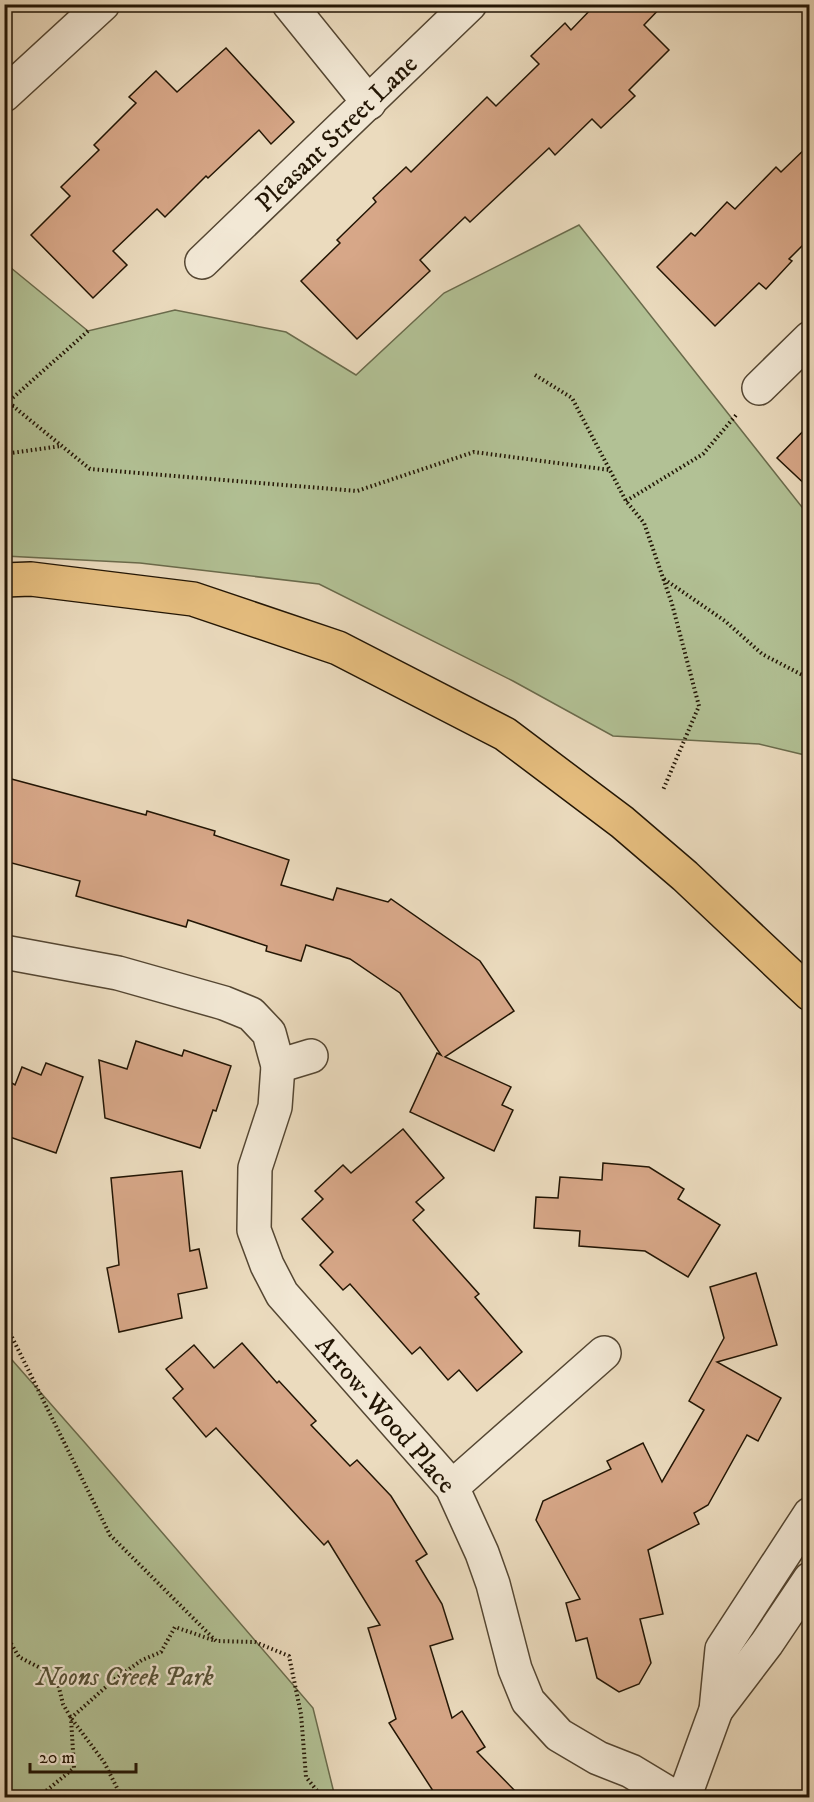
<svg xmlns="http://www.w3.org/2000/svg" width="814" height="1802" font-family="'IM FELL DW Pica',serif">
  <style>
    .green { fill: #b2c195; stroke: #6a6b4c; stroke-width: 1.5 }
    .building { fill: #d7a788; stroke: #221504; stroke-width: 1.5 }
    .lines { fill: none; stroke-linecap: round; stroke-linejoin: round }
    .minor-casing { stroke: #544632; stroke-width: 36 }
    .major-casing { stroke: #221504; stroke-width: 36 }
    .path { stroke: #221504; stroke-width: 4; stroke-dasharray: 1.5 3; stroke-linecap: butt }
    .minor { stroke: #f2e8d5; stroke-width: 33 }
    .major { stroke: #e6be7f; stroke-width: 33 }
    .labels { text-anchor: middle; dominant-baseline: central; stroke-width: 4.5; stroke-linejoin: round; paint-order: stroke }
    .street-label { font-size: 26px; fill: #221504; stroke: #f2e8d5 }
    .park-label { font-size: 26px; font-style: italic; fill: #545137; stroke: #f2e8d5 }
  </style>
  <rect width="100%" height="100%" fill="#ebdbbe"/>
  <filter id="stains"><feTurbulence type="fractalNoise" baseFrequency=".00333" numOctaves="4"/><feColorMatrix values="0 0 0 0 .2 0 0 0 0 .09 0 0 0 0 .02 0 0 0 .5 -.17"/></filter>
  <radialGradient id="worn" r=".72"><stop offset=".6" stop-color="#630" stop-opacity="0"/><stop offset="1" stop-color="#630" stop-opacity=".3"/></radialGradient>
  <!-- green -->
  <g class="green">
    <polygon points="579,225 809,516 809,756 759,744 613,736 513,681 319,584 140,563 5,556 5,263 88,331 175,310 286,332 356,375 444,293"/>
    <polygon points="5,1352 86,1444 313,1708 335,1797 5,1797"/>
  </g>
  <!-- building -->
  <g class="building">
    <polygon points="596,4 664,4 644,25 669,50 629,90 635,96 601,128 592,119 555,155 549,148 470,222 465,217 420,260 430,271 357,339 301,281 340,243 337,240 376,202 373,198 406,167 411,172 487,97 496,106 539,64 531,56 565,23 571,30"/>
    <polygon points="226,48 294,122 271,144 259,130 208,178 206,176 165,217 157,209 113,251 127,265 93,298 31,235 70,196 61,187 99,150 94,145 136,103 129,97 156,71 177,92"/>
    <polygon points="810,144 810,238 789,259 792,261 766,289 759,283 715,326 657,267 691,233 695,236 727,202 735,209 776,167 781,172"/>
    <polygon points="810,424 810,489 777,458"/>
    <polygon points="4,777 146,815 147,811 215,831 214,835 289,860 281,885 333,900 337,888 388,902 391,899 480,961 514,1011 445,1057 511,1087 502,1105 513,1110 494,1151 410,1112 437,1053 441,1055 400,993 350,959 306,945 301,961 266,951 267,946 188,920 186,927 76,896 80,881 4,861"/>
    <polygon points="136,1041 182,1056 184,1050 231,1066 216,1111 213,1110 200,1148 105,1118 99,1060 127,1069"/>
    <polygon points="46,1063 83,1077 56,1153 4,1135 4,1078 15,1085 22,1067 41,1075"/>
    <polygon points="403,1129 444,1178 416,1202 424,1210 413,1220 479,1294 475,1297 522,1352 477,1391 459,1370 448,1380 420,1347 412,1354 350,1284 343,1290 320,1265 333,1252 302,1219 323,1199 315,1191 343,1165 351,1173"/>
    <polygon points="603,1163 649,1167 684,1189 678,1199 720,1225 688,1277 645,1251 579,1246 580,1231 534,1228 536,1197 558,1198 560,1177 602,1180"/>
    <polygon points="182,1171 190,1251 199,1249 207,1288 178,1294 182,1318 119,1332 107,1268 119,1265 111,1178"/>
    <polygon points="756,1273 777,1345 717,1362 781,1398 758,1441 747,1435 708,1505 694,1513 699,1524 648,1550 663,1614 640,1619 651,1663 639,1684 619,1692 597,1678 587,1638 576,1641 566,1603 580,1599 536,1520 543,1501 611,1469 607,1461 643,1443 662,1482 704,1410 689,1401 724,1338 710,1287"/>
    <polygon points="242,1343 277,1383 279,1381 316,1421 311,1425 350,1466 357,1460 391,1496 427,1554 416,1561 442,1604 453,1639 430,1646 452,1718 462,1711 485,1747 477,1752 521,1797 437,1797 389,1723 396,1719 368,1628 380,1625 328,1541 324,1545 216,1428 206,1437 173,1398 183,1389 166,1369 194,1345 214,1368"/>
  </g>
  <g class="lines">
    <defs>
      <g id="minor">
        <polyline points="289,4 369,103"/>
        <polyline points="4,95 103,4"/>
        <polyline points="202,262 470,4"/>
        <polyline points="759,388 810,338"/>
        <polyline points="4,952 118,973 224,1003 251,1014 269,1033 278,1066 275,1107 255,1168 254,1230 267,1265 282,1294 452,1487 482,1553 493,1584 515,1669 528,1701 559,1735 598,1758 631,1771 676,1798"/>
        <polyline points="278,1066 311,1056"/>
        <polyline points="452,1487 604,1353"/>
        <polyline points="716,1710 767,1643 810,1579"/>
        <polyline points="684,1798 716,1710 722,1649 810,1514"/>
      </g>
      <polyline id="major" points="4,580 31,579 193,599 338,648 505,734 622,822 685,876 810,994"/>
    </defs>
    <!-- minor casing -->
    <use href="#minor" class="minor-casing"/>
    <!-- major casing -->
    <use href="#major" class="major-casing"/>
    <!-- path -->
    <g class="path">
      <polyline points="88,331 8,402 90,469 357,491 474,452 610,470"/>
      <polyline points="535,375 572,398 626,501 644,523 672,604 699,706 663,790"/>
      <polyline points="4,404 14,406"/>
      <polyline points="4,454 61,446"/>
      <polyline points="626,501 703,454 737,414"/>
      <polyline points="664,579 725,621 762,654 810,679"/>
      <polyline points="803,922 810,919"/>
      <polyline points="4,1321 110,1535 216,1641 255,1642 289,1656 301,1714 306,1777 323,1798"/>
      <polyline points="4,1632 19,1657 56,1676 63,1704 71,1718 104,1762 122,1798"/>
      <polyline points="30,1798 46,1791 74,1768 71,1718 115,1679 142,1660 161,1652 175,1627 213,1640"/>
    </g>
    <!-- minor -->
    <use href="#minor" class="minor"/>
    <!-- major -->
    <use href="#major" class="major"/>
  </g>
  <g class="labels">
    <!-- street labels -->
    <g class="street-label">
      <text transform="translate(337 134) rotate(-44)">Pleasant Street Lane</text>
      <text transform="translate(385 1415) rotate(49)">Arrow-Wood Place</text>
    </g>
    <!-- park labels -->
    <g class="park-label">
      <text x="125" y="1677">Noons Creek Park</text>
    </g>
  </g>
  <!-- margin -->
  <rect width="814" height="1802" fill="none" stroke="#ebdbbe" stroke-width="24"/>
  <rect x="6" y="6" width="802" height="1790" fill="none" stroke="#221504" stroke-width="3"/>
  <rect x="12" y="12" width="790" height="1778" fill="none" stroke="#221504" stroke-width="1.5"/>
  <!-- scale -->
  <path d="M30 1763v9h106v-9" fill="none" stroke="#221504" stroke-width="3"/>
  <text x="39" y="1763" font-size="18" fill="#221504" stroke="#f2e8d5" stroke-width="4.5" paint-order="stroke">20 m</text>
  <rect width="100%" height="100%" filter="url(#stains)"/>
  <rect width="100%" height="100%" fill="url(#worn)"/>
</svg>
